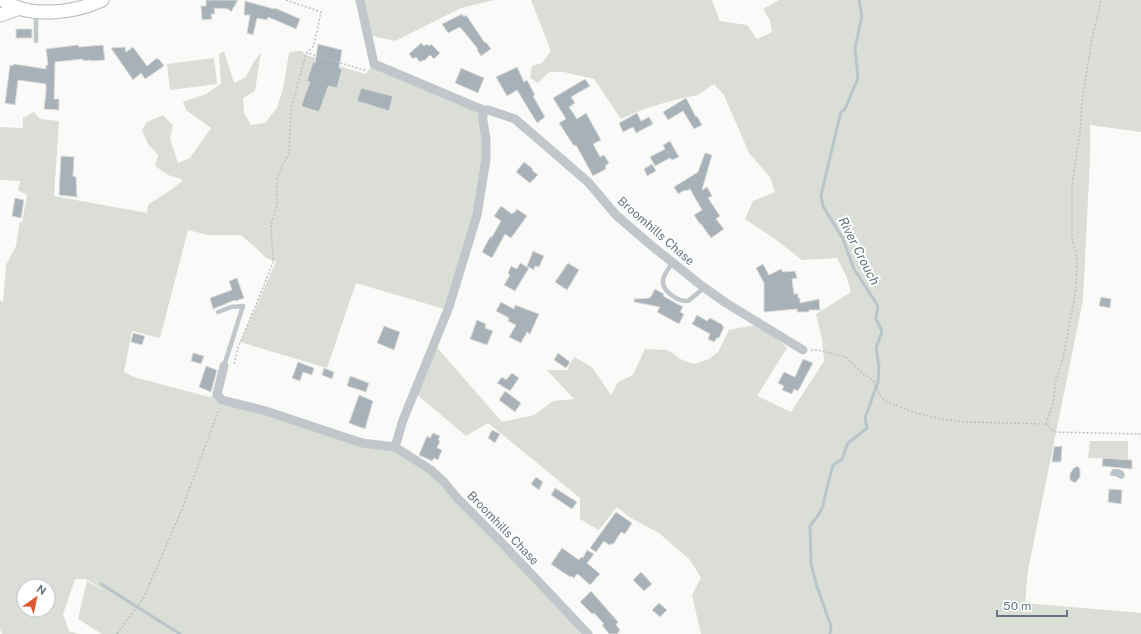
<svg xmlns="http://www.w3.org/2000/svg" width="1141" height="634" font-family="'Public Sans',sans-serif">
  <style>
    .green { fill: #daded7; fill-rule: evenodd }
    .water { fill: #b9c5c9 }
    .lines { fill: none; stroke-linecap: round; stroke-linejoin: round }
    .stream { stroke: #b9c5c9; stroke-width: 3 }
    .building { fill: #a8b1b7; stroke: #dcdcda }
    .secondary-casing { stroke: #b4b9be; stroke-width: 15 }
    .path { stroke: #bcbfc2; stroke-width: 1.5; stroke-dasharray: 2 2; stroke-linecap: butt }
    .lane { stroke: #c1c6ca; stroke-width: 4.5 }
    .street { stroke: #c1c6ca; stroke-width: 9 }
    .secondary { stroke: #fff; stroke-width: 13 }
    .labels { text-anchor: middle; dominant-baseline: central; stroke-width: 4; stroke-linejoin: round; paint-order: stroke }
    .street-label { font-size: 12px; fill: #667582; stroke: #fff }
    .water-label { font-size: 13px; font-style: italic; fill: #60747c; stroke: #fff }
  </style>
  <rect width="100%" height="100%" fill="#fafaf8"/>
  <!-- green -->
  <g class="green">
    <polygon points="357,0 494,0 461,8 395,41 364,34"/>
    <polygon points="531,0 712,0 720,21 747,25 757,39 772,32 770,20 763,9 779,0 1141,0 1141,132 1090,125 1090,158 1083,300 1028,570 1025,603 1141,613 1141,634 701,634 692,595 701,578 690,560 659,533 629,517 617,507 599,530 580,519 580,498 488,423 466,436 414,392 434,344 502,422 534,415 553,401 574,399 547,370 567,370 574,357 592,367 611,395 618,382 633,375 645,349 666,350 674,354 680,359 694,364 709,359 718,352 729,330 760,324 787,348 757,396 791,412 824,361 822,339 816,314 851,292 846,276 837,258 802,260 775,239 745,219 753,201 775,192 770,177 749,153 724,95 714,84 698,95 674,100 644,109 621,119 594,79 564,72 549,72 538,83 530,78 532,66 542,63 551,51"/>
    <path d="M224 51 234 83 246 77 253 63 261 52 255 91 243 98 244 113 251 125 265 123 277 108 283 89 289 53 296 51H302L306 55 365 74 374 64 483 110 486 159 451 311 356 283 327 368 240 342 276 262 266 258 255 247 241 235H208L188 230 160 338 132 331 124 372 134 377 209 397 217 394 224 396 387 446 434 477 588 634H102L78 619 87 581 107 592 86 579H75L63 614 69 631 79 634H2L0 629V301L3 302 6 265 16 246 20 221 22 223 27 195 18 190 20 181 0 180V127L23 128V118L34 112 40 119 59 121 54 196 147 213 148 205C160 196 173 190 183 180L168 175 155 166 158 155 148 144 142 130 147 122 163 115 173 125 170 139 178 163 190 158 211 128 186 110 183 102 206 94 221 84 219 54ZM24 586H48V610H24Z"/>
    <polygon points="214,58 217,84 170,90 167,64"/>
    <polygon points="1090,441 1128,441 1128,459 1088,458"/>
  </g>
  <!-- water -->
  <polygon class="water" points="1113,469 1118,469 1123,471 1125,475 1124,478 1121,479 1115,476 1111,476 1110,473"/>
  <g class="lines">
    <!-- stream -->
    <g class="stream">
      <polyline points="101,584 180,634"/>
      <polyline points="830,634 831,626 816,584 811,563 810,526 819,514 823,506 825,496 833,465 842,459 848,443 867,428 865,418 878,382 879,366 876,348 882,331 876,319 878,306 854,269 843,239 823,206 821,195 841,112 845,109 858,78 855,48 862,16 859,0"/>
    </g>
  </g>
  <!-- building -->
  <g class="building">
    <polygon points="206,0 238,0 231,12 228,9 214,8 215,14 211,14 212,19 202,20 201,6 206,6"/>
    <polygon points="245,1 274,9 275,8 300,19 296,29 268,17 267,20 257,18 253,35 247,33 250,15 244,15"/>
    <polygon points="462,14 464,17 466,15 485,43 486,42 491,49 481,56 477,50 478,49 460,27 448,33 442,24"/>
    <rect x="16" y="29" width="16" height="9"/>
    <polygon points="421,43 424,46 427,44 429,46 431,44 440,53 434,59 430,55 424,61 423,60 420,62 416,57 413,59 409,54"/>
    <polygon points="318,44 342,50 339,68 342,69 337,88 329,86 328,87 319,112 301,106 310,82 307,81 313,62 315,63"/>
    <polygon points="78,45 79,47 103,45 105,60 91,61 91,60 83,61 83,59 55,62 55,66 54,66 55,66 54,99 59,99 59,110 44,109 46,93 46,84 18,80 15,105 5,103 10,65 12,66 14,64 46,69 46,65 48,65 46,49"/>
    <polygon points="125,47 126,52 133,47 147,66 157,58 158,60 159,59 164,66 145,79 141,73 133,80 111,48"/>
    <polygon points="517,67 524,82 527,80 535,95 533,96 545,117 537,123 517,90 507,96 496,77"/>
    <polygon points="461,68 484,78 478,93 455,83"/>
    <polygon points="585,79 590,86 571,97 575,103 569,107 577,119 586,113 601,140 593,144 600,157 604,155 609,163 605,166 606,169 593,176 576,145 574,146 559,123 566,119 553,98"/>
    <polygon points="361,88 393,96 389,111 357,101"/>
    <polygon points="686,98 696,117 697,116 702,125 694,129 683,111 668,120 663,112"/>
    <polygon points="637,113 641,121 649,117 653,124 636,133 633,127 623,132 619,123"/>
    <polygon points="670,141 679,157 672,160 670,158 655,166 650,157 665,149 663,145"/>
    <polygon points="705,153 712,155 702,190 707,187 712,196 708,198 720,216 716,219 724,229 711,238 701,224 700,224 694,215 702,210 690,189 686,191 685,190 678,194 674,187 698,172"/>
    <polygon points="61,156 74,157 73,176 76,177 77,197 59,195"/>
    <polygon points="524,162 533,169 532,170 538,175 530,183 516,172"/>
    <polygon points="652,164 656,171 647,176 644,169"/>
    <polygon points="15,198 24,200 21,218 12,216"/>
    <polygon points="501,206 512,214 513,212 514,213 517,209 527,216 511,238 505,234 492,258 482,252 490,237 492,237 501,221 494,216"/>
    <polygon points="533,251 544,256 539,267 535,266 534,270 527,266"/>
    <polygon points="520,263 529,268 515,291 504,285 510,275 508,273 511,266 517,269"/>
    <polygon points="568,263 579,270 567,290 555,282"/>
    <polygon points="763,264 769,275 781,269 783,272 795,271 797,278 792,279 794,294 798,294 798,298 800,298 800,303 819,299 820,310 809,310 809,312 797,312 797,309 764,312 764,283 756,268"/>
    <polygon points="237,278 244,298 236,301 235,300 213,309 210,298 232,290 229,281"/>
    <polygon points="655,289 664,294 663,296 683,307 680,312 684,314 679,324 657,312 660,307 634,302 634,299 650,298"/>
    <polygon points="1101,297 1111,299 1110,308 1099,306"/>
    <polygon points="501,302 514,309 515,305 539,314 530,334 527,332 521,343 509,337 516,325 508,321 509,318 496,311"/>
    <polygon points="697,315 707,321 710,318 723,325 722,326 724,327 719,338 717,338 714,342 708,339 710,334 692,324"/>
    <polygon points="477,320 486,324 485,328 493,331 487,345 470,339"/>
    <polygon points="384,326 400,332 394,350 377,343"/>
    <polygon points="133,333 145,336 142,345 131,342"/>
    <polygon points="193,353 204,356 201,364 191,361"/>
    <polygon points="558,353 570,362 566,368 554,360"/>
    <polygon points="803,359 813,363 798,391 794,389 792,394 782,390 784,386 778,383 784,372 795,377"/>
    <polygon points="298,362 314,368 312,375 303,372 300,381 292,378"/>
    <polygon points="206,366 217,370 211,392 199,387"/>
    <polygon points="324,368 334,372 332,379 322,375"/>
    <polygon points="512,373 519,378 510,391 497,383 502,377 506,380"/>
    <polygon points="350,376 369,383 366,392 347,386"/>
    <polygon points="505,391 521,403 515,412 499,400"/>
    <polygon points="359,395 373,401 365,429 349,423"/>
    <polygon points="492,430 500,434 495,443 488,438"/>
    <polygon points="433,433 440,436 438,440 440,441 437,448 442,450 438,460 434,458 432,461 419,455 427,436 430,438"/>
    <polygon points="1062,446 1061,462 1052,462 1054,447"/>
    <polygon points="1103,458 1132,460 1132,469 1102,466"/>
    <polygon points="1077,466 1080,469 1080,477 1075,483 1070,480 1070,474 1073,469"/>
    <polygon points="536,477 543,482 539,490 531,484"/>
    <polygon points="555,488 577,502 572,509 551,495"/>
    <polygon points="1109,489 1122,490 1121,504 1108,502"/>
    <polygon points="616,512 632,523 625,534 621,532 614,543 609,545 604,541 596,552 590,548"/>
    <polygon points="562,548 579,560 581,557 583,558 587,550 594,554 587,563 600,574 590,585 579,575 577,574 574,578 571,576 570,577 551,564"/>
    <polygon points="641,572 652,584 644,591 633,580"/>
    <polygon points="591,591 618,622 616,625 620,630 617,634 609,634 602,625 604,624 594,613 592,614 580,602"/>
    <polygon points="659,603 667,610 660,617 652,610"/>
  </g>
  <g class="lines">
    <defs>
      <g id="secondary">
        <path d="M3 0C28 19 75 13 102 0"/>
        <polyline points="0,15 17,9"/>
      </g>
    </defs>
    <!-- secondary casing -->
    <use href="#secondary" class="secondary-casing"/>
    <!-- path -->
    <g class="path">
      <polyline points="286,0 321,12 314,45 307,53 364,70 367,69"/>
      <polyline points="811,350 818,350 846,357 863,374 873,380 880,395 885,401 913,412 946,420 966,422 1046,424 1054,432 1141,434"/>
      <polyline points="234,364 238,348 273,263 271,225 277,204 277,179 282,166 289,153 291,110 305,57 307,53"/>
      <polyline points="1046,424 1053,404 1056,380 1063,358 1076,289 1077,258 1072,238 1072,186 1080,132 1082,102 1092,39 1101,0"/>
      <polyline points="117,634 144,597 182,509 219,409"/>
    </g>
    <!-- lane -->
    <g class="lane">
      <polyline points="36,13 36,41"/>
      <path d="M672 263C669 268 664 274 663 280 661 291 679 302 688 301L704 288"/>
      <polyline points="218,312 231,307 243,306 224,366"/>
    </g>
    <!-- street -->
    <g class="street">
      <polyline points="360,0 374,64 483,110 488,110 515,119 588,182 616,215 652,246 702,286 726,303 803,350"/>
      <polyline points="483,110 483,121 486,139 486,159 477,215 449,307 403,420 395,447 431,470 444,482 458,499 501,542 588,634"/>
      <polyline points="224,366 217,394 222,400 266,411 362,443 395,447"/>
    </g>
    <!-- secondary -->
    <use href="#secondary" class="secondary"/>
  </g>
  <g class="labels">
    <!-- street labels -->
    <g class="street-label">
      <text transform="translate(656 231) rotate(41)">Broomhills Chase</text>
      <text transform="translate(503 528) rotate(46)">Broomhills Chase</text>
    </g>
    <!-- water labels -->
    <g class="water-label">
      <text transform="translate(859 251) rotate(63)">River Crouch</text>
    </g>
  </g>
  <!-- north arrow -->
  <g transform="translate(36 598) rotate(33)"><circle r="19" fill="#ffffff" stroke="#c2c8cd"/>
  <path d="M0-3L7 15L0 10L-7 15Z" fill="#df5a32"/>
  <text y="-6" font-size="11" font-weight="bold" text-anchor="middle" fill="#667582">N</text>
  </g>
  <!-- scale -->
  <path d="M997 610v6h70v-6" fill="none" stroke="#667582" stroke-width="2"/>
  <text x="1003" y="610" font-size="12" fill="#667582" stroke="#ffffff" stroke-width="3" paint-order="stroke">50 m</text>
</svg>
